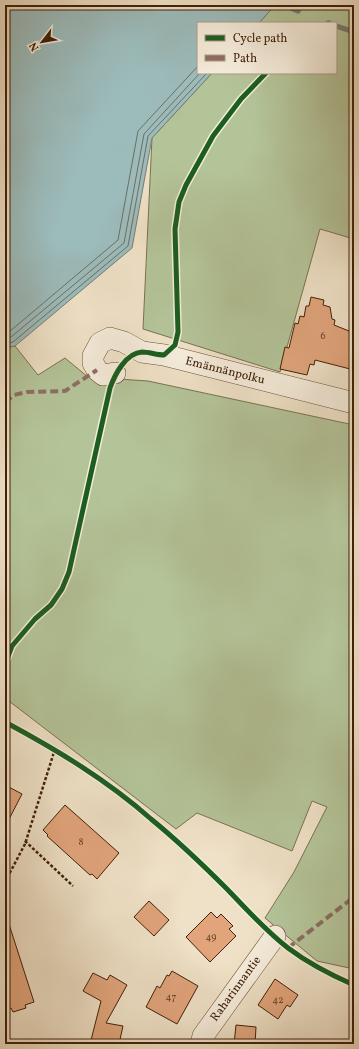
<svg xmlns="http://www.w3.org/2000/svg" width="359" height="1049" font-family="Vollkorn,serif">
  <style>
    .green { fill: #b4c499; stroke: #7a7250 }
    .water { fill: #9cbcbc; stroke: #777e74 }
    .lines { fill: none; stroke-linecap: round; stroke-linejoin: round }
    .shore { stroke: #6e6e62; stroke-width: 1 }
    .stream { stroke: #777e74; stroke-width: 5.5 }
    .building { fill: #e1a47b; stroke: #402008 }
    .street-casing { stroke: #6c5038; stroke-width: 22 }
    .path { stroke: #402008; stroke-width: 2.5; stroke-dasharray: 3 2; stroke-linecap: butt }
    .street { stroke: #f5ecdb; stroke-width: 21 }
    .quiet { stroke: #8d6e63; stroke-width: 4; stroke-dasharray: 8 4; stroke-linecap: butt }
    .cycleway-casing { stroke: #f5ecdb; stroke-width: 8 }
    .cycleway { stroke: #1b5e20; stroke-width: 5 }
    .labels { text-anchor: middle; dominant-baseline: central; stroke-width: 3; stroke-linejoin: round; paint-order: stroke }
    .number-label { font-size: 10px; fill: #684125 }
    .street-label { font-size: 12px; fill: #402008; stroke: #f5ecdb }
  </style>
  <rect width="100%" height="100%" fill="#efe1c7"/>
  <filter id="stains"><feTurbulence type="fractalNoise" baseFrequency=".005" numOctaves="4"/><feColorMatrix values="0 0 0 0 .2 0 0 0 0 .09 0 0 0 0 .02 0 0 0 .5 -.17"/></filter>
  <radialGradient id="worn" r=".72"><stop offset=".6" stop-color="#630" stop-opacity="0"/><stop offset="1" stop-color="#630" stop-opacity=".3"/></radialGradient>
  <!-- green -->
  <g class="green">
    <polygon points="275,5 354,5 354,239 320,229 280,372 143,329 152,138 212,73 336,73 336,23 259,23"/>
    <polygon points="15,346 38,375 65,358 88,377 148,381 354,425 354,969 317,961 265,918 294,872 327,807 312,801 292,851 197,813 176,829 5,698 5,348"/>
  </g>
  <!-- water -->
  <polygon class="water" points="5,5 275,5 259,23 198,23 198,73 212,73 152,138 132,248 15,346 5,348"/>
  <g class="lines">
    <!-- shore -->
    <g class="shore">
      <polyline points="5,332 9,332 118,240 138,131 198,66"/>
      <polyline points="5,339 11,337 124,243 144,134 200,73"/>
      <polyline points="5,344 13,342 128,246 148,136 207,73"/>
    </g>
    <!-- stream -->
    <g class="stream">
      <polyline points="285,5 298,11"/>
      <polyline points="328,23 329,23"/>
      <polyline points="336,26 354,32"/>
    </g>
  </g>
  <!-- building -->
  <g class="building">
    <polygon points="311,297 324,300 323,305 330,307 332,319 335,320 334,325 354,333 354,370 315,360 314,365 310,364 307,375 280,369 285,347 289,348 295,323 298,324 300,316 304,317 306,306 309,306"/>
    <polygon points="5,785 22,794 5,827"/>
    <polygon points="65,805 119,853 97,879 92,874 90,875 47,836 48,835 43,830"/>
    <polygon points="149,901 169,920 154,936 134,917"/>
    <polygon points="211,912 217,918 221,914 233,926 229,929 236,936 210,962 186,937"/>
    <polygon points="5,921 8,921 34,1002 25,1005 26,1008 13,1012 11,1008 5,1010"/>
    <polygon points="172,971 198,986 177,1024 146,1007 157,986 160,988 167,975 169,976"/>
    <polygon points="93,973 107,980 110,975 127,985 106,1023 123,1026 119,1044 90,1044 101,1001 83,991"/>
    <polygon points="275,979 298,995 290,1007 287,1005 278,1019 258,1005"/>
    <polygon points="236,1025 256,1027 255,1044 234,1044"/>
  </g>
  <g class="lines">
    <defs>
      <g id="street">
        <polyline points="115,373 103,375 97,370 93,363 93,356 100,343 110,338 124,342 142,352 164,355 354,403"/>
        <polyline points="201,1044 203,1036 275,936"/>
      </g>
    </defs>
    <!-- street casing -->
    <use href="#street" class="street-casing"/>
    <!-- path -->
    <g class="path">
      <polyline points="25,841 73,886"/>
      <polyline points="5,882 25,844 55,749"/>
    </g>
    <!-- street -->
    <use href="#street" class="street"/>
    <!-- quiet -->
    <g class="quiet">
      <polyline points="5,402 14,395 27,392 65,391 97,370"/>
      <polyline points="288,948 354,897"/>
    </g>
    <defs>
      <g id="cycleway">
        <path d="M5 664 12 646 35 619 51 605 62 589 69 572 110 388C115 374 126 353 142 352 149 352 157 355 164 355L175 345 178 332 175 229 179 202 186 185 213 136 241 99 266 73"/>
        <path d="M5 722C57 750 107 780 151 819 178 841 203 865 227 889 246 909 266 931 288 948 308 963 331 975 354 985"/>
      </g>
    </defs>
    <!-- cycleway casing -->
    <use href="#cycleway" class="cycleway-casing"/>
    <!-- cycleway -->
    <use href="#cycleway" class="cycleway"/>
  </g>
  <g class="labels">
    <!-- number labels -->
    <g class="number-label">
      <text x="323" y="336">6</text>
      <text x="81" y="842">8</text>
      <text x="211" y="937">49</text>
      <text x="171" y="997">47</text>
      <text x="278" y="1000">42</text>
    </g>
    <!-- street labels -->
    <g class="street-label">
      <text transform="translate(225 371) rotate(14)">Emännänpolku</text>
      <text transform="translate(236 989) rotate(-54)">Raharinnantie</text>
    </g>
  </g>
  <!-- margin -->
  <rect width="359" height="1049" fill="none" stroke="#efe1c7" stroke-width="20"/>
  <rect x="6" y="6" width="347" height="1037" fill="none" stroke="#402008" stroke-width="2"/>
  <rect x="10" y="10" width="339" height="1029" fill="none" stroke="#402008"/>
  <!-- legend -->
  <rect x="197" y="22" width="140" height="52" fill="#f5ecdb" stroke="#ad9a87"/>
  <rect x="205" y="35" width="20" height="6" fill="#1b5e20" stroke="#ad9a87"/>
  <text x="233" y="42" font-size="12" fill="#402008">Cycle path</text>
  <rect x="205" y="55" width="20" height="6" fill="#8d6e63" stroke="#ad9a87"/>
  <text x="233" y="62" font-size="12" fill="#402008">Path</text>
  <!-- north arrow -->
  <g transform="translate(42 42) rotate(239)" stroke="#f5ecdb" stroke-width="3" paint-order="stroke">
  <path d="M0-3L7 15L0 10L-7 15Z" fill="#402008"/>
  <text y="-6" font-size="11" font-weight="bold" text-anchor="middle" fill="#402008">N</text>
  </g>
  <rect width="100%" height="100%" filter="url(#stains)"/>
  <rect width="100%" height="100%" fill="url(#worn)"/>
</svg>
